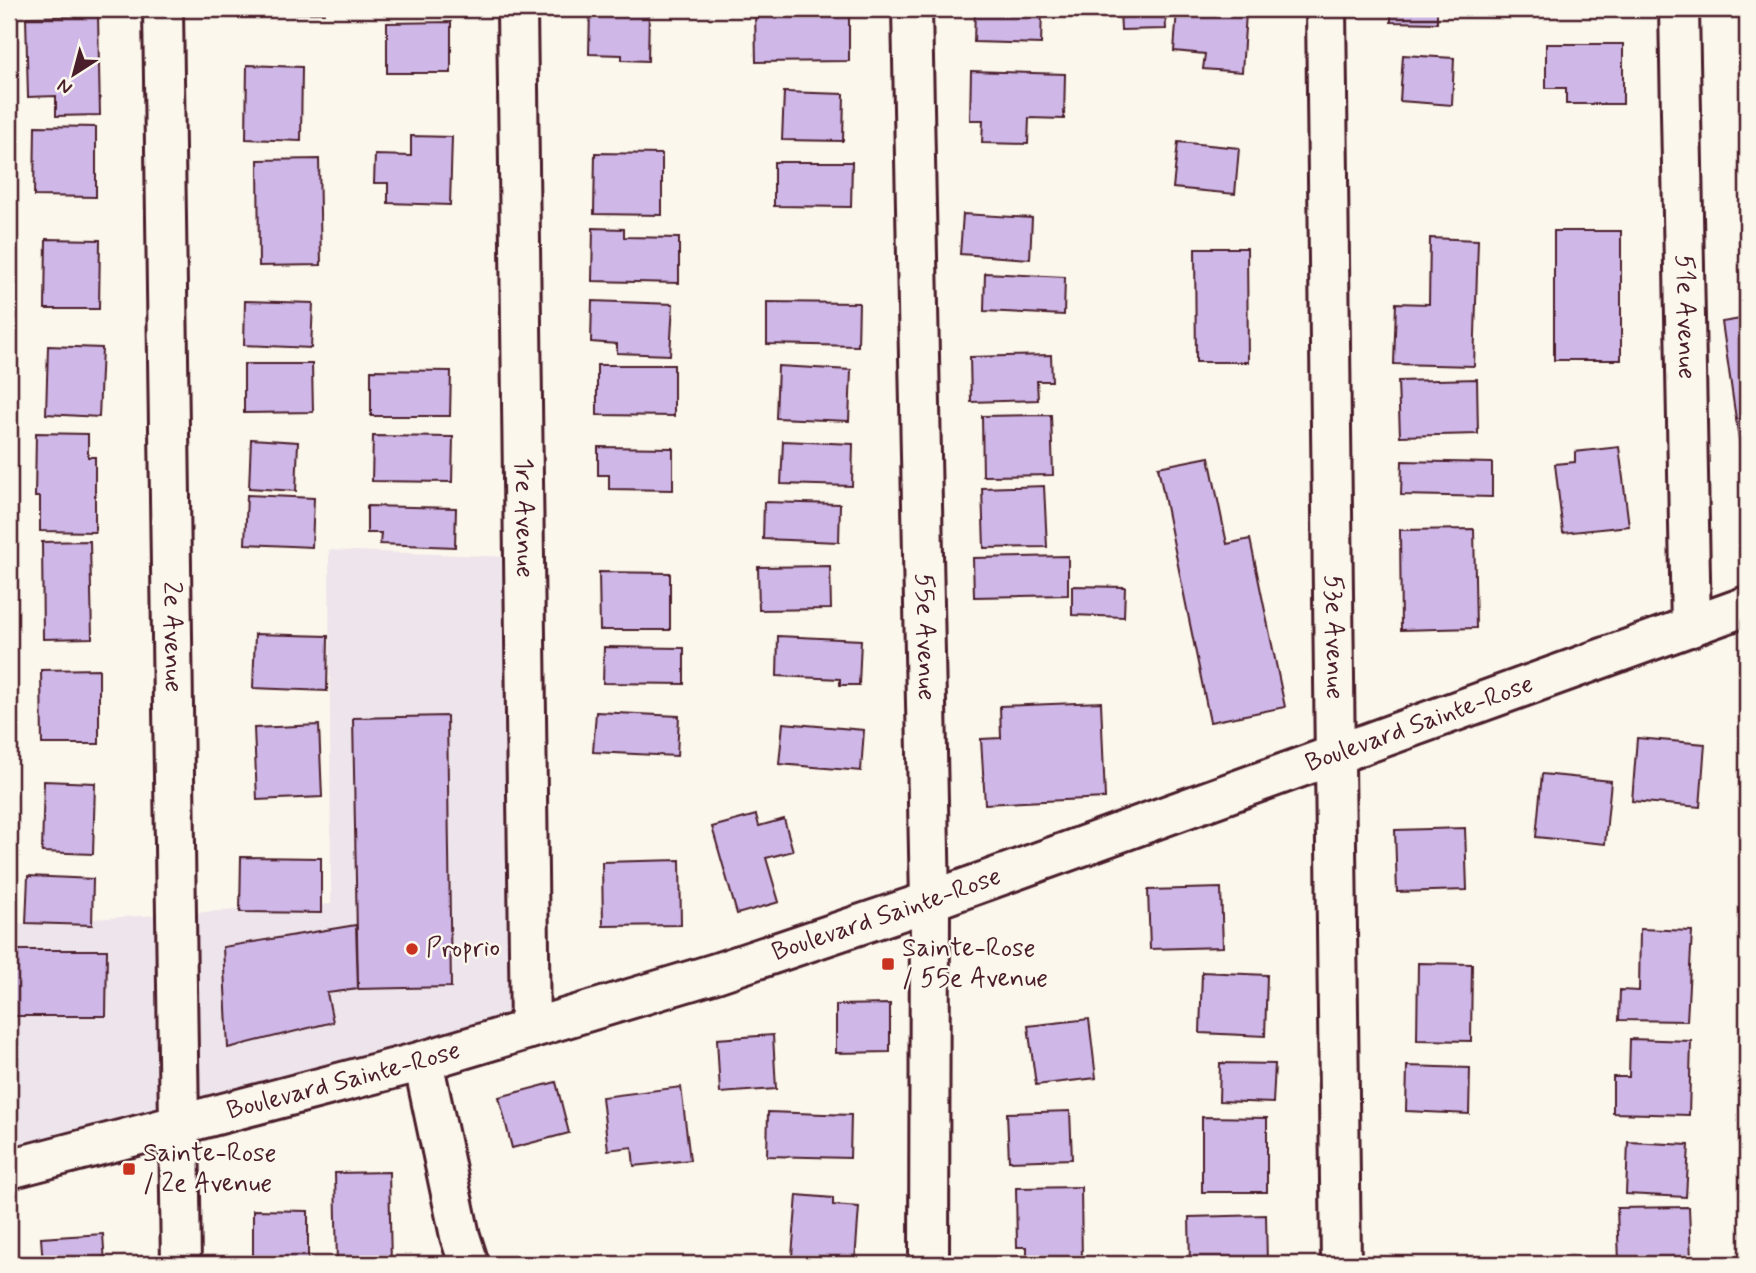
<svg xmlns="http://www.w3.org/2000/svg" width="1756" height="1273" font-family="Mynerve,sans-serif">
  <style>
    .built { fill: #eee4eb }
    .building { fill: #cfb8e8; stroke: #4a1f2b; stroke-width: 2 }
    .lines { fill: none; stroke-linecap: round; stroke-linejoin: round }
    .minor-casing { stroke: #4a1f2b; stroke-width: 44 }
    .minor { stroke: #fbf7ec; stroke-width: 38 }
    .poi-dot { fill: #c8321e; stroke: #fbf7ec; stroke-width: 2.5 }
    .labels { text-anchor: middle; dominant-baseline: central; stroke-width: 5; stroke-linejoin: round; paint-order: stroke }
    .street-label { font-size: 26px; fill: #4a1f2b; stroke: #fbf7ec }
    .poi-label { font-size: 26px; fill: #4a1f2b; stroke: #fbf7ec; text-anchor: start }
  </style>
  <rect width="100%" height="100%" fill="#fbf7ec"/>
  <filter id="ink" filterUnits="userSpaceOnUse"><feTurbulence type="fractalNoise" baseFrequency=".0143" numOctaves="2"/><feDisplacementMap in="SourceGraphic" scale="14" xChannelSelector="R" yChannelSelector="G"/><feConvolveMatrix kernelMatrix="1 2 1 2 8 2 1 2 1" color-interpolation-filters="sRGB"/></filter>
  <g filter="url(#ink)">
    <!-- built -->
    <polygon class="built" points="329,550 512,557 517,1017 9,1154 9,924 331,904"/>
    <!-- building -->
    <g class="building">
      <rect x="248" y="9" width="76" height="4"/>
      <polygon points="590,9 649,9 648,61 622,60 622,55 589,54"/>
      <polygon points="794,9 849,9 849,61 756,62 755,11"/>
      <polygon points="975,9 1042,9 1041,44 974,42"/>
      <polygon points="1120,9 1165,9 1166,29 1121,30"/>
      <polygon points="1177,9 1246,13 1242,72 1203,69 1205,54 1174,51"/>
      <polygon points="1391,9 1437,9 1437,23 1391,22"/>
      <polygon points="98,16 100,115 56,116 56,96 28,97 26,17"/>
      <polygon points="451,22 451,73 387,73 387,23"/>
      <polygon points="1546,44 1623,44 1623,104 1566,104 1566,88 1546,88"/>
      <polygon points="1403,55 1454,58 1452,105 1400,101"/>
      <polygon points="247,65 302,67 301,141 246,139"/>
      <polygon points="971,71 1065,74 1064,119 1029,118 1028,144 982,143 983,120 970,120"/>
      <polygon points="784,92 844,94 843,141 782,140"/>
      <polygon points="35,126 96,127 96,197 34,196"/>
      <polygon points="411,136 452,137 450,205 388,203 388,183 374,183 375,155 411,156"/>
      <polygon points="1178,142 1239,148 1235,194 1173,188"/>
      <polygon points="595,153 662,154 662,215 594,214"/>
      <polygon points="319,159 321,265 259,266 258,160"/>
      <polygon points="774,162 852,162 851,207 774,206"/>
      <polygon points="963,214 1032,218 1030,259 960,254"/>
      <polygon points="593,228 624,229 624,237 679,238 679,283 592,281"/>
      <rect x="1554" y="231" width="67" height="129"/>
      <polygon points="1430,238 1478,240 1474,366 1394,364 1396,303 1429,304"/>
      <polygon points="46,239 100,240 99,309 45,309"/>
      <polygon points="1195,248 1247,248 1248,362 1196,362"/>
      <polygon points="985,273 1065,277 1064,315 984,311"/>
      <polygon points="245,301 313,303 311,348 244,345"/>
      <polygon points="592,301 673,304 670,355 617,353 617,344 591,342"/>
      <polygon points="767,302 859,303 858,346 767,344"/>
      <polygon points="1747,318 1747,446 1740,447 1722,322"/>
      <polygon points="48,346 102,348 99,417 46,414"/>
      <polygon points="1051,355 1052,381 1037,381 1038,400 971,402 970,357"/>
      <polygon points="244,364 312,364 313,412 244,413"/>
      <polygon points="597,365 674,365 674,416 597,415"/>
      <polygon points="778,366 851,370 849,421 776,418"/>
      <polygon points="371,370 451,371 450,416 371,416"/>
      <polygon points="1477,379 1478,434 1400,436 1398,381"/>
      <polygon points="1051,415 1053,475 983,476 982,416"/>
      <polygon points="36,433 88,434 88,457 95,457 95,532 40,531 40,497 35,497"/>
      <polygon points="373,436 453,437 452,482 372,481"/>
      <polygon points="251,439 298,442 296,491 249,488"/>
      <polygon points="783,441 853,444 852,486 781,484"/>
      <polygon points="598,447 673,448 673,490 609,489 609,475 598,475"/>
      <polygon points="1619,447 1629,526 1563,533 1555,464 1575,462 1575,452"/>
      <polygon points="1209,457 1227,544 1250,539 1285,707 1210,722 1158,467"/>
      <polygon points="1402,461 1492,463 1492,497 1401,495"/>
      <polygon points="1044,486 1047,547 984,548 982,488"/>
      <polygon points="247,495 314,498 312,547 245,544"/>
      <polygon points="764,502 840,504 839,542 763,539"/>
      <polygon points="367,506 456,508 455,547 380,544 381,533 367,533"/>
      <polygon points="1474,529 1476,628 1401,630 1400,530"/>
      <polygon points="90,541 92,638 43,639 42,542"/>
      <polygon points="1068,556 1068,595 974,597 973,558"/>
      <polygon points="830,566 831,609 759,610 758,567"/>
      <polygon points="599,572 670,573 670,630 600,630"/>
      <polygon points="1072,586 1125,587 1124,617 1072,615"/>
      <polygon points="255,634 328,636 327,691 253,688"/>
      <polygon points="778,636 861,640 859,685 840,685 840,679 777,676"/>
      <polygon points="604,647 684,648 684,684 603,683"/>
      <polygon points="99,669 99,744 42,744 41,670"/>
      <polygon points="1101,702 1105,798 985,804 981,739 1001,738 1000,706"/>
      <polygon points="596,712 679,716 677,756 593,752"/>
      <polygon points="447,716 451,987 358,989 353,718"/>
      <polygon points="783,723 864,730 861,771 779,764"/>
      <polygon points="319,725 322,797 257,800 254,728"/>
      <polygon points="1637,738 1705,744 1700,807 1632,801"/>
      <polygon points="1542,774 1611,781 1605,844 1536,837"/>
      <polygon points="44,781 95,783 93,854 42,852"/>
      <polygon points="756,815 759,826 784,819 793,851 766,858 779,902 737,914 712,827"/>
      <polygon points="1465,828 1467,890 1397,892 1395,830"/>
      <polygon points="241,857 321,858 321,913 240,912"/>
      <polygon points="680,860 681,925 603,926 602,862"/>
      <polygon points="28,876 93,879 92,925 26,923"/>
      <polygon points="1221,888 1223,947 1150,949 1148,890"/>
      <polygon points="356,925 358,989 327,993 333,1022 228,1048 223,947"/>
      <polygon points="1640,929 1692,931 1687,1021 1619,1020 1620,990 1639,991"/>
      <polygon points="9,950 107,950 106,1016 9,1016"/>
      <polygon points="1418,963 1472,964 1471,1041 1417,1040"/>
      <polygon points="1202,972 1267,975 1265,1036 1200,1033"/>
      <polygon points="890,1004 890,1052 836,1053 836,1005"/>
      <polygon points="1089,1019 1096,1078 1036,1085 1028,1026"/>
      <polygon points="773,1035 776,1089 720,1093 717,1039"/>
      <polygon points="1630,1039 1691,1041 1689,1115 1613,1113 1613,1077 1629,1077"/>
      <polygon points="1220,1063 1275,1064 1273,1103 1219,1101"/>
      <polygon points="1407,1066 1470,1068 1469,1114 1406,1111"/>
      <polygon points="556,1082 569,1133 512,1148 499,1097"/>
      <polygon points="681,1087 690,1160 634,1166 632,1147 608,1150 602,1097"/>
      <polygon points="1070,1111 1072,1159 1009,1161 1007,1113"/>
      <polygon points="768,1112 851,1115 850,1158 767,1156"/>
      <polygon points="1202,1117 1267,1118 1267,1192 1202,1192"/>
      <polygon points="1628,1142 1689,1145 1686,1197 1626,1194"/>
      <polygon points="389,1172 391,1264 337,1264 335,1173"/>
      <polygon points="1081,1187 1082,1264 1027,1264 1027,1247 1017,1247 1016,1188"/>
      <polygon points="797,1195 833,1198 833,1205 859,1207 855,1261 792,1256"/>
      <polygon points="1689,1207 1691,1260 1619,1262 1617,1208"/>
      <polygon points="253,1210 308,1211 308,1264 253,1264"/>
      <polygon points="1266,1215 1267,1264 1190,1264 1189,1217"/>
      <polygon points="103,1234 105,1264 43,1264 41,1238"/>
    </g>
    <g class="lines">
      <defs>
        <g id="minor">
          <path id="s1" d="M163 9 181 1264"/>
          <path id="s2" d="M517 9 530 1029"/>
          <path id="s3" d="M912 9 930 901 929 1264"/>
          <path id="s4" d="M1326 9 1341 1264"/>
          <path id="s5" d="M1679 9 1691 627"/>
          <polyline points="423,1061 460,1236 469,1264"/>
          <path id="s6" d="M9 1169 423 1061 716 973 930 901 1747 606"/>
        </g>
      </defs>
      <!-- minor casing -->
      <use href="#minor" class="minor-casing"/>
      <!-- minor -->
      <use href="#minor" class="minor"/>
    </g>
  </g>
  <!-- markers -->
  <g class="poi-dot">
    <circle cx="412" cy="949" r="7"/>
    <rect x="881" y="957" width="14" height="14" rx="3.5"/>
    <rect x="122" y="1162" width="14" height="14" rx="3.5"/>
  </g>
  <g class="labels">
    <!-- street labels -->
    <g class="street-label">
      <text stroke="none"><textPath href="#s5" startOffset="308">51e Avenue</textPath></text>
      <text stroke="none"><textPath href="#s2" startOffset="509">1re Avenue</textPath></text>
      <text stroke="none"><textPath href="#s1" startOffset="628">2e Avenue</textPath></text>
      <text stroke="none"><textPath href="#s3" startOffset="628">55e Avenue</textPath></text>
      <text stroke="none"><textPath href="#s4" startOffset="628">53e Avenue</textPath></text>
      <text stroke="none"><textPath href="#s6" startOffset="1480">Boulevard Sainte-Rose</textPath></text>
      <text stroke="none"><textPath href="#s6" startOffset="914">Boulevard Sainte-Rose</textPath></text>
      <text stroke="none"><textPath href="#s6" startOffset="346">Boulevard Sainte-Rose</textPath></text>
    </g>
    <!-- poi labels -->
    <g class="poi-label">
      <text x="426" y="949">Proprio</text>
      <text x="902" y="949">Sainte-Rose<tspan x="902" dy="30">/ 55e Avenue</tspan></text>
      <text x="143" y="1154">Sainte-Rose<tspan x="143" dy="30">/ 2e Avenue</tspan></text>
    </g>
  </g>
  <!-- margin -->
  <rect width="1756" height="1273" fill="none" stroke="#fbf7ec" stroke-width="35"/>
  <rect x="18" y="18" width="1721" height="1238" fill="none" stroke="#4a1f2b" stroke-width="2.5" filter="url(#ink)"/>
  <!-- north arrow -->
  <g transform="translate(74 74) rotate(216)" stroke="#fbf7ec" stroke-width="5" paint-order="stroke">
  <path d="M0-5L12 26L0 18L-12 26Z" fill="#4a1f2b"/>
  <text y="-10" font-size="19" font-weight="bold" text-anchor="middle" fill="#4a1f2b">N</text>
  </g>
</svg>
